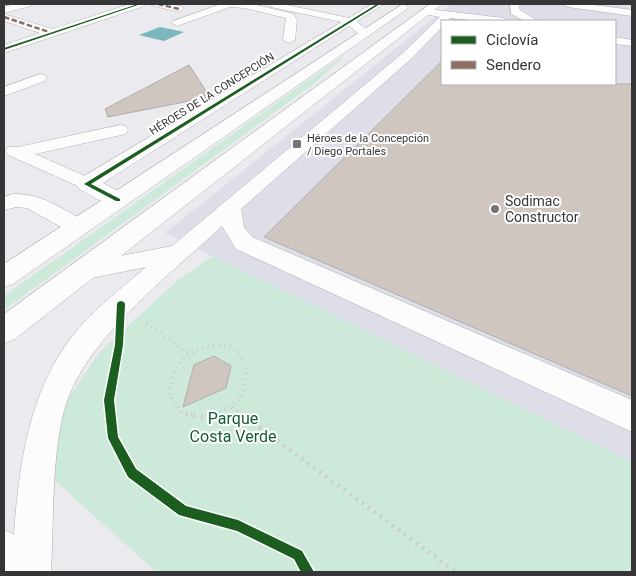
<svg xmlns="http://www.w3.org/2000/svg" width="636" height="576" font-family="Roboto,sans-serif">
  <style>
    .built { fill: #dedee9; fill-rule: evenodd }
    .green { fill: #cde9da }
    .water { fill: #7bb7be }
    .building { fill: #d0c6c0; stroke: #afaeaf }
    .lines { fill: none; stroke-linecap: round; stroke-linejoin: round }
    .lane-casing { stroke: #b1b1b5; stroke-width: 1 }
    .street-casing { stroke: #b1b1b5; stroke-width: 1 }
    .secondary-casing { stroke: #b1b1b5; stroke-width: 1 }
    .path-far1 { stroke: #cbcbcc; stroke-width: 4; stroke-dasharray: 1 4.5; stroke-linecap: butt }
    .path { stroke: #cbcbcc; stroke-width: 4.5; stroke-dasharray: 2 5.5; stroke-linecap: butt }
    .lane { fill: #fcfcfd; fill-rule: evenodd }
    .street { fill: #fcfcfd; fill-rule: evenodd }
    .secondary { fill: #fcfcfd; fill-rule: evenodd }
    .quiet { stroke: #8d6e63; stroke-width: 2.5; stroke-dasharray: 5.5 2.5; stroke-linecap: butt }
    .cycleway-casing { stroke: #fff; stroke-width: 3 }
    .cycleway { fill: #1b5e20; fill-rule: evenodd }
    .poi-dot { fill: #757579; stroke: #fff; stroke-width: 2 }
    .labels { text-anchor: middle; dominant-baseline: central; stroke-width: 4; stroke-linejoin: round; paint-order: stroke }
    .far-street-label { font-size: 11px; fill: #363639; stroke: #fff }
    .far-poi-label { font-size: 11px; fill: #363639; stroke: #fff; text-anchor: start }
    .poi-label { font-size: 14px; fill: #363639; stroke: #fff; text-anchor: start }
    .near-park-label { font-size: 16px; fill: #145c39; stroke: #fff }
  </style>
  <rect width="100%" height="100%" fill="#eaeaef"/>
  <!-- built -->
  <path class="built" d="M451 4H632V462L165 233ZM442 21H615V84H442Z"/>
  <!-- green -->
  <g class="green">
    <polygon points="340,58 343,58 312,85 4,310 4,296"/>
    <polygon points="213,256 632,462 632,572 156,572 49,475 57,414 100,352 178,280"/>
  </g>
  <!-- water -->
  <polygon class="water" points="160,27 184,32 164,41 139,35"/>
  <!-- building -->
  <g class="building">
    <polygon points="442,61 442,84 632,84 632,396 264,237"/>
    <polygon points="189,65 210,97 108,117 105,109"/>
    <polygon points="214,356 231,366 226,388 183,407 194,365"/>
  </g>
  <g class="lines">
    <defs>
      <g id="lane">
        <polygon points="221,4 252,4 294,14 297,21 295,40 289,43 283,40 286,18 245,8 230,7 177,26 172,23 173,21"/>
        <polygon points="270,4 282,4 354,19 370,33 364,36 360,35 346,23 271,7"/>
        <polygon points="510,4 518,4 520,10 538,21 525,21 511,14"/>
        <polygon points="563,4 587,4 632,10 632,16 568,7"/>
        <path d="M428 9 504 18 509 21H480L450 18 448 21H442V27L412 58 241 209 244 227 252 237 632 400V432L236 249 222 226C171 274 90 335 67 401 51 448 54 522 51 572H11C17 491 21 400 74 334 94 309 122 288 146 267L82 280 73 277 70 271 73 265 172 246 404 52 440 17 424 14 423 12Z"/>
        <polygon points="615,37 632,40 632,46 615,44"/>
        <polygon points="40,74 45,75 47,78 45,81 4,96 4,87"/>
        <polygon points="120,125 126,126 128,130 126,134 35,154 94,180 97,184 94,188 87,190 8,155 5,151 8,147 18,147"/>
        <path d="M13 194C41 193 63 209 86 222L89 227 86 232 78 234 70 232 27 208 16 207 4 210V197Z"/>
      </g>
      <g id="street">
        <polygon points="130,4 145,4 144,6 4,53 4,45 40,33 4,21 4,14 52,29"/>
        <polygon points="153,4 171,4 183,7 184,9 179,12 154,6"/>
        <path d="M372 4H384L103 183 126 195 129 200 126 205C109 209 94 196 79 189L76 184 79 179Z"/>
      </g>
      <g id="secondary">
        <polygon points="15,4 32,4 31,6 4,13 4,7"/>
        <polygon points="403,4 408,7 407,9 13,284 4,287 4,264"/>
        <polygon points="430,4 442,4 15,339 4,343 4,314"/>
        <path d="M4 530C24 537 39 552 46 572H4Z"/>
      </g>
    </defs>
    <!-- lane casing -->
    <use href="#lane" class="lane-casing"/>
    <!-- street casing -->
    <use href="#street" class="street-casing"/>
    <!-- secondary casing -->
    <use href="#secondary" class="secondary-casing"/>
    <!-- path-far1 -->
    <g class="path-far1">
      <polyline points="147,323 188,354"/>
      <polyline points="232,407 243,415"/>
      <path d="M192 415 182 413 169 395C171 386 172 377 176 369 185 352 216 339 233 349 238 352 242 360 246 364 246 395 241 403 213 415"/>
    </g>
    <!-- path -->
    <g class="path">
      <polyline points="186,414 206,418 216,414"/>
      <polyline points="241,414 456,572"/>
    </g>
    <!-- lane -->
    <use href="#lane" class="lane"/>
    <!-- street -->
    <use href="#street" class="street"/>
    <!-- secondary -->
    <use href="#secondary" class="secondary"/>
    <!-- quiet -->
    <g class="quiet">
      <polyline points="158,4 179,9"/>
      <polyline points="4,17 52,33"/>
    </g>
    <defs>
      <g id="cycleway">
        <polygon points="138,4 141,4 4,50 4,48"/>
        <polygon points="377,4 380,4 91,184 120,199 120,201 116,201 84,184"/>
        <polygon points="121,301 124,302 125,304 123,345 114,400 118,437 136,469 186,506 238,520 302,551 314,572 301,572 294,559 237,531 179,515 128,477 108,438 104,400 115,345 117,304 118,302"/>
      </g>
    </defs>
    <!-- cycleway casing -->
    <use href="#cycleway" class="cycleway-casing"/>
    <!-- cycleway -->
    <use href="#cycleway" class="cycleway"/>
  </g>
  <!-- markers -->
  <g class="poi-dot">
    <rect x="292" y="139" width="10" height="10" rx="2.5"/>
    <circle cx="495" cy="209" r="5"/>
  </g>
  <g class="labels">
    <!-- far-street labels -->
    <g class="far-street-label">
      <text transform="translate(212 94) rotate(-32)">HÉROES DE LA CONCEPCIÓN</text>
    </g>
    <!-- far-poi labels -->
    <g class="far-poi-label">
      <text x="307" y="138">Héroes de la Concepción<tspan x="307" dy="13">/ Diego Portales</tspan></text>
    </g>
    <!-- poi labels -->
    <g class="poi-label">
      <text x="505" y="201">Sodimac<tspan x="505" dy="16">Constructor</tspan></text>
    </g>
    <!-- near-park labels -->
    <g class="near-park-label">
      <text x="233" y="418">Parque<tspan x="233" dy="18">Costa Verde</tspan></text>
    </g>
  </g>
  <!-- border -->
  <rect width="636" height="576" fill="none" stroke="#363639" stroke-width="10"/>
  <!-- legend -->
  <rect x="441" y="20" width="175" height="65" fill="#ffffff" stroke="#afafb0"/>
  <rect x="451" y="36" width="25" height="8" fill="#1b5e20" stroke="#afafb0"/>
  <text x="486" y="45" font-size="15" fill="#363639">Ciclovía</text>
  <rect x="451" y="61" width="25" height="8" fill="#8d6e63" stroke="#afafb0"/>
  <text x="486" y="70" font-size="15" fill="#363639">Sendero</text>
</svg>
